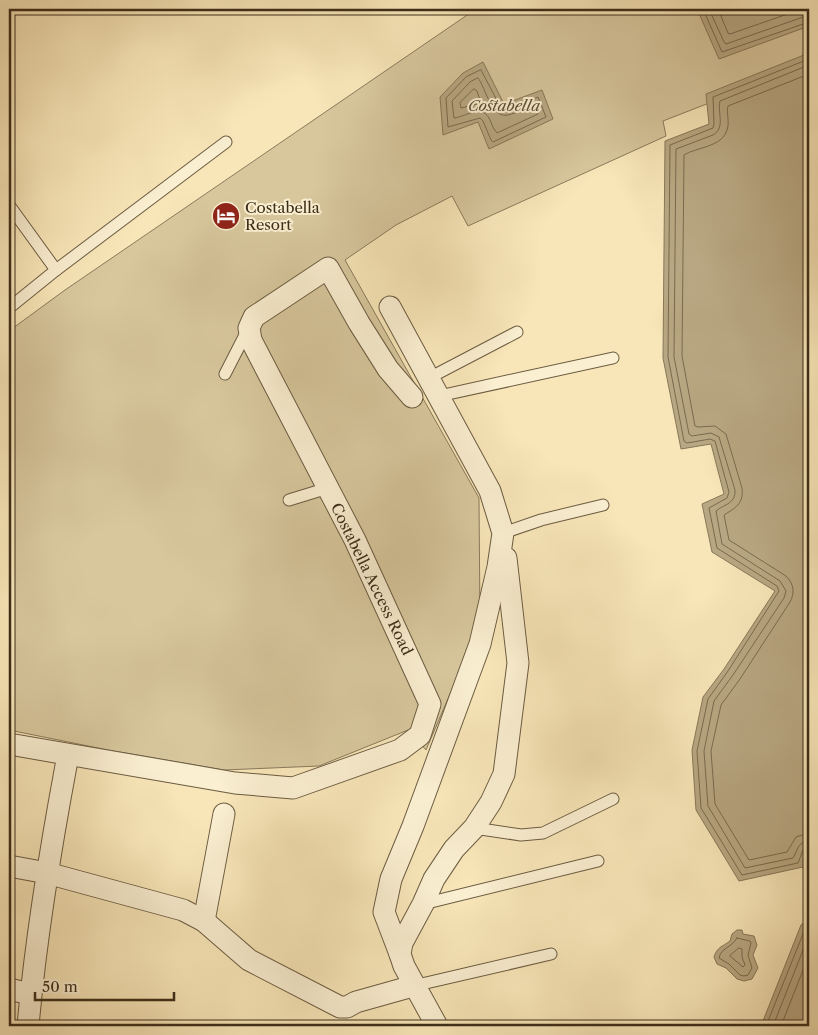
<svg xmlns="http://www.w3.org/2000/svg" width="818" height="1035" font-family="'Libre Caslon Text',serif">
  <style>
    .green { fill: #d8c79d; stroke: #8a7a5c }
    .water { fill: #b8a782; stroke: #877758 }
    .lines { fill: none; stroke-linecap: round; stroke-linejoin: round }
    .shore { stroke: #7a6a4e; stroke-width: 1 }
    .service-casing { stroke: #6c5c42; stroke-width: 13 }
    .minor-casing { stroke: #6c5c42; stroke-width: 23 }
    .service { stroke: #faefd1; stroke-width: 11 }
    .minor { stroke: #faefd1; stroke-width: 21 }
    .labels { text-anchor: middle; dominant-baseline: central; stroke-width: 4; stroke-linejoin: round; paint-order: stroke }
    .park-label { font-size: 15px; font-style: italic; fill: #5c4d34; stroke: #faefd1 }
    .poi-label { font-size: 15px; fill: #3d2e1a; stroke: #faefd1; text-anchor: start }
    .street-label { font-size: 15px; fill: #3d2e1a; stroke: #faefd1 }
  </style>
  <rect width="100%" height="100%" fill="#f8e6b8"/>
  <filter id="stains"><feTurbulence type="fractalNoise" baseFrequency=".004" numOctaves="4"/><feColorMatrix values="0 0 0 0 .2 0 0 0 0 .09 0 0 0 0 .02 0 0 0 .5 -.17"/></filter>
  <radialGradient id="worn" r=".72"><stop offset=".6" stop-color="#630" stop-opacity="0"/><stop offset="1" stop-color="#630" stop-opacity=".3"/></radialGradient>
  <!-- green -->
  <polygon class="green" points="476,9 809,9 809,64 663,121 666,136 468,226 452,196 396,225 345,260 479,498 480,624 426,750 408,730 319,766 224,770 108,750 9,730 9,331 65,290"/>
  <!-- water -->
  <g class="water">
    <polygon points="697,9 809,9 809,26 719,59"/>
    <polygon points="809,53 809,845 803,867 739,881 696,810 692,750 703,697 724,669 775,591 712,552 702,504 724,494 711,444 681,449 663,358 665,141 709,124 706,94"/>
    <polygon points="483,62 504,104 542,90 553,119 489,149 478,122 443,135 440,97 463,73"/>
    <polygon points="809,919 809,1026 761,1026 801,925"/>
    <path d="M737 930H742L743 934 754 936 757 945 753 955 758 968 752 979 744 981 737 979 726 968 717 964 714 957C717 947 722 947 730 941L732 934Z"/>
  </g>
  <g class="lines">
    <!-- shore -->
    <g class="shore">
      <polyline points="703,9 722,52 809,22"/>
      <polyline points="709,9 724,42 726,44 809,15"/>
      <polyline points="718,9 728,33 730,34 802,9"/>
      <polyline points="809,59 713,97 714,124 713,128 670,145 668,357 684,441 687,443 710,439 715,441 729,492 727,498 709,508 717,548 777,586 779,591 728,671 708,699 697,751 701,808 742,875 798,863 803,850 809,847"/>
      <path d="M809 65 720 101C717 113 726 127 713 135L676 149 674 357 689 434 692 436 711 433 719 437 735 490C736 504 724 504 716 511L722 544 780 581 786 591 784 598 733 675 714 701 704 751 708 806 745 868 793 858C798 850 797 842 809 841"/>
      <polygon points="481,70 501,108 507,109 538,97 546,117 493,142 491,140 483,121 480,118 448,127 446,98 466,77"/>
      <path d="M809 74 728 106C726 113 730 122 727 130 722 147 697 147 684 155L682 356 695 426 698 427 715 426 726 434 742 488C744 504 735 508 724 515L729 540 786 576C794 584 795 593 790 602L740 679 721 705 711 751 715 804 749 860 787 852 796 837 809 833"/>
      <path d="M478 78C486 88 491 119 508 115 517 113 526 108 534 105L536 106 538 114 497 133C493 129 492 124 489 118 481 104 465 117 454 118L452 101 470 82Z"/>
      <polygon points="474,89 477,91 481,103 461,108 460,103"/>
      <path d="M737 938 750 941 751 943 748 955 752 968 748 975 744 976 740 975 729 964 719 958C721 948 731 948 737 938Z"/>
      <polygon points="739,948 742,949 742,957 745,965 743,967 730,956"/>
      <polyline points="766,1026 805,929 809,925"/>
      <polyline points="773,1026 809,935"/>
      <polyline points="781,1026 809,955"/>
    </g>
    <defs>
      <g id="service">
        <polyline points="9,205 56,270"/>
        <polyline points="9,308 56,270 226,142"/>
        <polyline points="225,374 248,329"/>
        <polyline points="429,378 517,332"/>
        <polyline points="439,396 613,358"/>
        <polyline points="289,500 328,488"/>
        <polyline points="503,533 541,520 603,505"/>
        <polyline points="474,828 521,835 543,833 613,799"/>
        <polyline points="423,904 598,861"/>
        <polyline points="413,986 551,954"/>
      </g>
      <g id="minor">
        <polyline points="390,307 490,491 503,533 498,567 480,644 413,826 391,879 384,912 400,954"/>
        <polyline points="9,744 235,783 293,788 400,750 420,735 430,704 355,540 251,340 249,328 254,317 328,268 359,323 388,369 412,397"/>
        <polyline points="9,866 47,873 183,910 204,921 249,960 340,1007 347,1007 356,1002 413,986"/>
        <polyline points="204,921 224,814"/>
        <polyline points="9,989 30,994"/>
        <path d="M28 1026C36 935 51 845 68 755"/>
        <polyline points="437,1026 404,966 400,954 402,943 423,904 434,879 454,849 474,828 491,802 504,774 518,663 506,558"/>
      </g>
    </defs>
    <!-- service casing -->
    <use href="#service" class="service-casing"/>
    <!-- minor casing -->
    <use href="#minor" class="minor-casing"/>
    <!-- service -->
    <use href="#service" class="service"/>
    <!-- minor -->
    <use href="#minor" class="minor"/>
  </g>
  <!-- icons -->
  <defs>
    <symbol id="hotel-disc" viewBox="-11 -11 22 22"><circle r="9.5" fill="#8f2418" stroke="#faefd1"/><path d="M-6-4.5h1.5V1H6V5H4.5V3h-9V5H-6ZM-4 0a1.8 1.8 0 1 1 3.6 0ZM.5 0V-2.5h3Q6-2.5 6 0Z" fill="#fff"/></symbol>
  </defs>
  <g fill-rule="evenodd">
    <use href="#hotel-disc" x="210" y="200" width="32" height="32"/>
  </g>
  <g class="labels">
    <!-- park labels -->
    <g class="park-label">
      <text x="504" y="105">Costabella</text>
    </g>
    <!-- poi labels -->
    <g class="poi-label">
      <text x="245" y="207">Costabella<tspan x="245" dy="17">Resort</tspan></text>
    </g>
    <!-- street labels -->
    <g class="street-label">
      <text transform="translate(372 579) rotate(64)">Costabella Access Road</text>
    </g>
  </g>
  <!-- margin -->
  <rect width="818" height="1035" fill="none" stroke="#f8e6b8" stroke-width="30"/>
  <rect x="10" y="10" width="798" height="1015" fill="none" stroke="#3d2e1a" stroke-width="2.5"/>
  <rect x="15" y="15" width="788" height="1005" fill="none" stroke="#3d2e1a"/>
  <!-- scale -->
  <path d="M35 992v8h139v-8" fill="none" stroke="#3d2e1a" stroke-width="2.5"/>
  <text x="42" y="992" font-size="15" fill="#3d2e1a" stroke="#faefd1" stroke-width="4" paint-order="stroke">50 m</text>
  <rect width="100%" height="100%" filter="url(#stains)"/>
  <rect width="100%" height="100%" fill="url(#worn)"/>
</svg>
